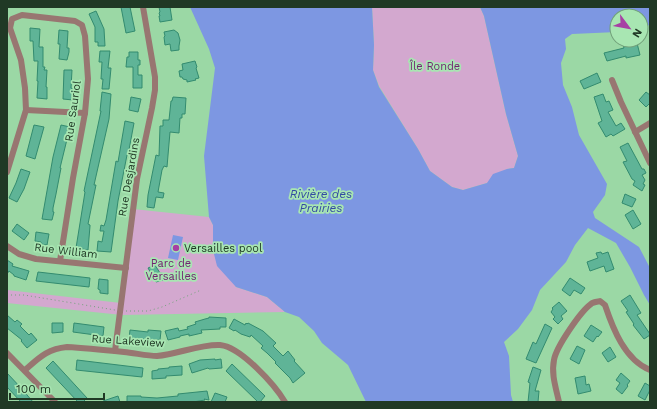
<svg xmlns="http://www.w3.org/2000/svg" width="657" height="409" font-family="'Work Sans',sans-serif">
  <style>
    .green { fill: #d3a8cf }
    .water { fill: #7d97e2 }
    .building { fill: #5fb497; stroke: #338b6f }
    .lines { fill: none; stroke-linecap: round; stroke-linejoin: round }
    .path { stroke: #72a37a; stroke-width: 1; stroke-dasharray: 1 3; stroke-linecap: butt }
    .street { stroke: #987671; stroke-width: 6 }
    .poi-dot { fill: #a740a4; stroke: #a8e6b2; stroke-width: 1.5 }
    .labels { text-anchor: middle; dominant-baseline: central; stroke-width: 3.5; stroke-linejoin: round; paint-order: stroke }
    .park-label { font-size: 11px; fill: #722370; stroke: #a8e6b2 }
    .street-label { font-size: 11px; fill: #203925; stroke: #a8e6b2 }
    .poi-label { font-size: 11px; fill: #203925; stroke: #a8e6b2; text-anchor: start }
    .water-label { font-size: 12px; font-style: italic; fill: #344aa3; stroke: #a8e6b2 }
  </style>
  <rect width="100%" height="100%" fill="#9bd8a5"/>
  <!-- green -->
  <g class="green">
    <polygon points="372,7 480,7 484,16 506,114 518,156 514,168 507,169 487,183 463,190 452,187 430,171 418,149 379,86 373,70 374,45"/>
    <polygon points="133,209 209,217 213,225 213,250 236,287 267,297 285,312 122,315 7,303 7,290 121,303"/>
  </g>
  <!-- water -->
  <g class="water">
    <polygon points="190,7 372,7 374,45 373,70 379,87 418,149 430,171 452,187 463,190 487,183 493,174 507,169 514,168 518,156 506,114 484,16 480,7 650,7 650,25 641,27 641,16 617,16 617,32 572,34 565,39 566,49 561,63 563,85 572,107 579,135 607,184 605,195 593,212 595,218 639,247 650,268 650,305 644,295 630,267 616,243 588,228 575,245 566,262 540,290 532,310 518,329 504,342 509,356 511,395 513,402 366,402 348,365 322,343 314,331 299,317 285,312 267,297 236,287 217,266 213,250 213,225 209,217 204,156 215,68 209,49"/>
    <polygon points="173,235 183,237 178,260 168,258"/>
  </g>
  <!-- building -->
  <g class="building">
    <polygon points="121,7 130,7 135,31 126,33"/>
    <polygon points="159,7 170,7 172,20 160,22 159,16 160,16 159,13 160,12"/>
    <polygon points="96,11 104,29 105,46 98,46 98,42 95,42 95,27 89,14"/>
    <polygon points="30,28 40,29 39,47 43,47 43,67 45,67 44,70 47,70 46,87 47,87 47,99 37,98 38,81 37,81 38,61 34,61 33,41 30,41"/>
    <polygon points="59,30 68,31 67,48 69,48 69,52 67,60 59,59 60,44 58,44"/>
    <polygon points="174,30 178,33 180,40 179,46 179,50 171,51 170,44 165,45 164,37 165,36 164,32"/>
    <polygon points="637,43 640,55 626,58 626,56 607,61 604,53 624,48 623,45"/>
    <polygon points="100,51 110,51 108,68 111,68 109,89 102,89 103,79 101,79 102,62 99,62"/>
    <polygon points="129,52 138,52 138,60 140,60 140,65 138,65 138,75 142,75 142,88 133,88 133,67 126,67 127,57 129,57"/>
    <polygon points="195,61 197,67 196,68 199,78 195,79 196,80 187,82 187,80 183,79 182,77 180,77 179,71 183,70 182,64"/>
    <polygon points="64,70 72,70 71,88 73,89 73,100 63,99"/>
    <polygon points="597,73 601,82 584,89 580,81"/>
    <polygon points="102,92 111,94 109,119 94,185 96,185 88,224 90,225 90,226 88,250 76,248 85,192 84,191 101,111 100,111"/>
    <polygon points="646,92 650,95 650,103 646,107 639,100"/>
    <polygon points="603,94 606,102 609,101 613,110 608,112 616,126 621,123 625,129 613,136 611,134 606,137 598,123 602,121 594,97"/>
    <polygon points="131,97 141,99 138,112 129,110"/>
    <polygon points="173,97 186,98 185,114 182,114 182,118 180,118 179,133 170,132 167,167 164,166 162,170 158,192 164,193 163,198 156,197 154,208 147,207 148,195 156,155 159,156 160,126 163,126 163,120 169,120 171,101 172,101"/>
    <polygon points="125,121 134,123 128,155 127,155 118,201 111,252 97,251 98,241 102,242 104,231 100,231 101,225 104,226 106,220 116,161 118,162"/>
    <polygon points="34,125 44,127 35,159 26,156"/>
    <polygon points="61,125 70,127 60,168 61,168 56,194 53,208 53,212 54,212 52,220 51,220 42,219 53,157"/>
    <polygon points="628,143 642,169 644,169 646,173 642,175 645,180 643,184 645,185 642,191 633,185 635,181 632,179 623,162 627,161 620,147"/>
    <polygon points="21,169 30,172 24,189 17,202 9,198 16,183"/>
    <polygon points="625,194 636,199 632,207 622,203"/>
    <polygon points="633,210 641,224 633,229 625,215"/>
    <polygon points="17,224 29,233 24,240 12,231"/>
    <polygon points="36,232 49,234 47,245 41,244 41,242 35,241"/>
    <polygon points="601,252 602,254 608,252 614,269 606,272 604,266 590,271 587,262 598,258 596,253"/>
    <polygon points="7,260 13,264 12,266 29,271 26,280 14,276 14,275 9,271 7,274"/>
    <polygon points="155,265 160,273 167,274 167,279 156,282 148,268"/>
    <polygon points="38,272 90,278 89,287 36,281"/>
    <polygon points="570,278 585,288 581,294 574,290 570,296 562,290"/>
    <polygon points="99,279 108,280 108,294 100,293 100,290 98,289"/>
    <polygon points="630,295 641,313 637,315 650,334 650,335 644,339 633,325 634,324 626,312 628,311 621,301"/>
    <polygon points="559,302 567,311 561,316 563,319 558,324 553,319 555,317 551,312 553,309 552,308"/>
    <polygon points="7,315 15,322 17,320 22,324 20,326 29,335 31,333 37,340 27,348 21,341 22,340 7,328"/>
    <polygon points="209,317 226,318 226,327 220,327 220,329 201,330 202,333 189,336 189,334 180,336 180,337 168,340 165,331 178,328 179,331 188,329 187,327 196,324 195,322 205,319 209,318"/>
    <polygon points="234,319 245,325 246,323 247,324 248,323 263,331 276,343 273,346 283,356 288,351 295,360 294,361 305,373 293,383 290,378 275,363 276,362 267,353 261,348 263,346 251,335 250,337 241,334 235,330 234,331 229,328"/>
    <polygon points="52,323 63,323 63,332 52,333"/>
    <polygon points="74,323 104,327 103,336 73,332"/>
    <polygon points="545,324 552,328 536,363 526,359 533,342 536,344"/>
    <polygon points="591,325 602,332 598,337 597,336 593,342 584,336"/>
    <polygon points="130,330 148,332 148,330 161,331 160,340 141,339 141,340 129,339"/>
    <polygon points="577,346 585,350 579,364 570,359"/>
    <polygon points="610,347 616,357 608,362 602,353"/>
    <polygon points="215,359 215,360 221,359 222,368 209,369 208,368 192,373 189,364 200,360"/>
    <polygon points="77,360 143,368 142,377 76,370"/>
    <polygon points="53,361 87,398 83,402 78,402 46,368"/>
    <polygon points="232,364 265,396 260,402 258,402 226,371"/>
    <polygon points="182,366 182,375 166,376 166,378 152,379 152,371 158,370 158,369 169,368 169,367"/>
    <polygon points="533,367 541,370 535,391 539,391 538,402 528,402 530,383 528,382"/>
    <polygon points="7,373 22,389 33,402 21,402 7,387"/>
    <polygon points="621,373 630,381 627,385 628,386 622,394 616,389 620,383 616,380"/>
    <polygon points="585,376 586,385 589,384 591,391 578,394 575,378"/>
    <polygon points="645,383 650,386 650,390 645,400 638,396"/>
    <polygon points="207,391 209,400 204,399 205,400 193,402 127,402 127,396 141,396 141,397 157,398 178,396 178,394"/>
    <polygon points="215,393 227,397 225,402 211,402"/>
    <polygon points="118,396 120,402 103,402 103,401"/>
  </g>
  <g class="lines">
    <!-- path -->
    <g class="path">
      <polyline points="7,295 24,295 115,310"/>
      <polyline points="126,311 148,311 162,307 201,290"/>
    </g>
    <!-- street -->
    <g class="street">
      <polyline points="612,80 621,102 650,163"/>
      <polyline points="26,110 85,113"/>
      <polyline points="635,132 650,123"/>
      <polyline points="7,172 26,110 25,88 21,60 10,28 12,19 22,15 75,21 82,25 85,36 88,79 85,113 73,178 60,261"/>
      <polyline points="7,246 19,254 36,259 126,268"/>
      <polyline points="115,351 137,179 152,108 155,90 155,77 143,7"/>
      <polyline points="7,353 55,402"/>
      <path d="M25 370C39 358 47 349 67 347 86 348 105 350 124 352 135 353 147 356 157 356 178 354 201 344 220 345 241 347 275 385 285 402"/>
      <path d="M559 402C556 388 551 374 554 360 556 347 581 311 591 304 593 302 597 302 600 301L605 305C613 329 625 360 650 370"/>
    </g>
  </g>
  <!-- markers -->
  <circle class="poi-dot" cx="176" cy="248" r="4"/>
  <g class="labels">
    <!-- park labels -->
    <g class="park-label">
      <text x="435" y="66">Île Ronde</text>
      <text x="171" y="263">Parc de<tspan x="171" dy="13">Versailles</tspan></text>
    </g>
    <!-- street labels -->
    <g class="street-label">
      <text transform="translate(73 111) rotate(-82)">Rue Sauriol</text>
      <text transform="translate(129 177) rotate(-80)">Rue Desjardins</text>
      <text transform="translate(66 251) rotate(7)">Rue William</text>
      <text transform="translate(128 341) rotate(4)">Rue Lakeview</text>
    </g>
    <!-- poi labels -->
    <g class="poi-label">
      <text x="184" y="248">Versailles pool</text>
    </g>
    <!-- water labels -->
    <g class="water-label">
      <text x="321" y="194">Rivière des<tspan x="321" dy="14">Prairies</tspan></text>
    </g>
  </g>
  <!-- border -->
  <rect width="657" height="409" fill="none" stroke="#203925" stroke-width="16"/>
  <!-- north arrow -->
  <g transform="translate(629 28) rotate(122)"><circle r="19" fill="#a8e6b2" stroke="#72a17a"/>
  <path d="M0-3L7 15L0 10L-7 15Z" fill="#a740a4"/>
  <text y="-6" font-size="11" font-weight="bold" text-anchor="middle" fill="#203925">N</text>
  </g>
  <!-- scale -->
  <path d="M10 393v6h94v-6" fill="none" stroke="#203925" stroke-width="2"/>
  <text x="16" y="393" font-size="12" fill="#203925" stroke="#a8e6b2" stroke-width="3" paint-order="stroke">100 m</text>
</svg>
